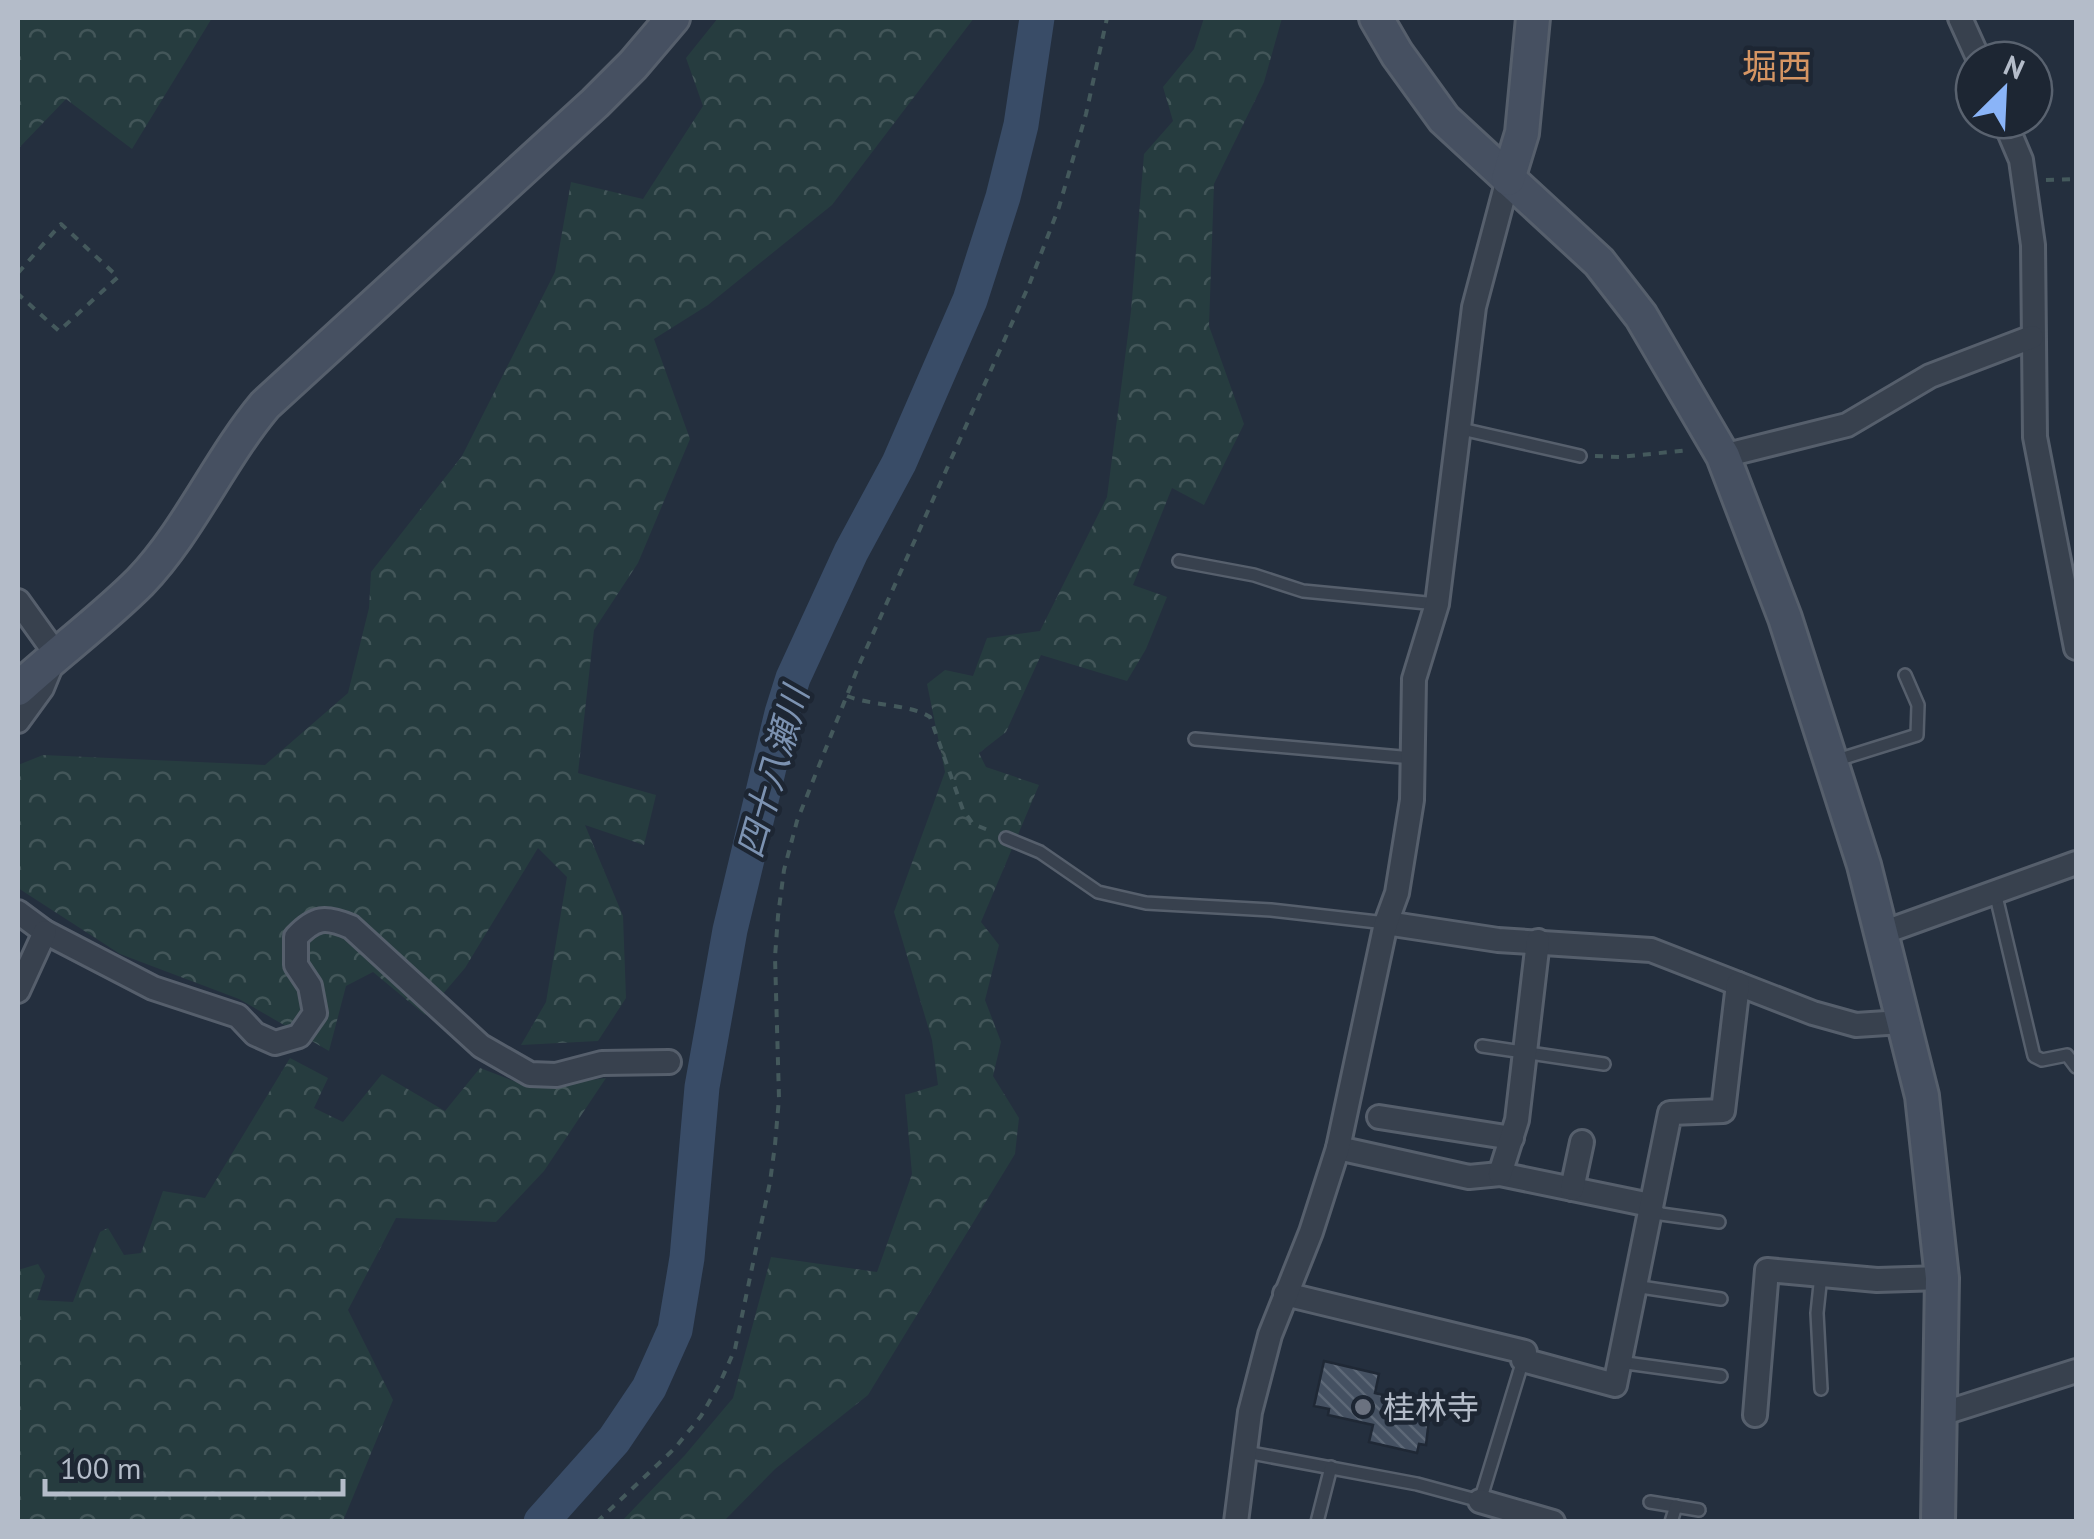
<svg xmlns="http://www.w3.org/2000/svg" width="2094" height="1539" font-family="'PT Sans','Noto Sans JP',sans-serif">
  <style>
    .forest { fill: url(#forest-crowns) }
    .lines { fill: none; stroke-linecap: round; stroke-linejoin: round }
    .river { stroke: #394c67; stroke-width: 35 }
    .building { fill: url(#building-back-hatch); stroke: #1f2835; stroke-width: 2.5 }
    .lane-casing { stroke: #565f6c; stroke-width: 16 }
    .street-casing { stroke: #565f6c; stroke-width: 28 }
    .secondary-casing { stroke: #565f6c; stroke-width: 38 }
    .path { stroke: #44595c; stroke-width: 4; stroke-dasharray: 8 8; stroke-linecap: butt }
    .lane { stroke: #38414e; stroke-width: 11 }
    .street { stroke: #38414e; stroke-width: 22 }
    .secondary { stroke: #465061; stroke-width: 32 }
    .worship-dot { fill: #6b7280; stroke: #1d2633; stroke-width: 4 }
    .labels { text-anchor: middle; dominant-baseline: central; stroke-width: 9; stroke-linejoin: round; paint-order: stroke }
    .poi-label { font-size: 32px; fill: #b4bcc9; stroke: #1d2633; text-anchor: start }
    .neighbourhood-label { font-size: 35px; fill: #d59563; stroke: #1d2633 }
    .water-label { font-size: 35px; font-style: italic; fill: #7c92b1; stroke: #1d2633 }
  </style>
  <defs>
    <pattern id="forest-crowns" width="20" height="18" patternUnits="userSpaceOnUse" patternTransform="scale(2.5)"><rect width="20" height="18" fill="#263c3f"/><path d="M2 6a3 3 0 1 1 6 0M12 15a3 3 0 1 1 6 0" fill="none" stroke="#435659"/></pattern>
    <pattern id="building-back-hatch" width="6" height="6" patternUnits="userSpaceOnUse" patternTransform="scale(2.5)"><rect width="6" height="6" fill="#455162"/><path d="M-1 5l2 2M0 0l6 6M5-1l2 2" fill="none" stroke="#5d6877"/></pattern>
  </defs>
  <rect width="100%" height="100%" fill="#242f3e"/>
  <!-- forest -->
  <g class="forest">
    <polygon points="18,18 212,18 132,149 66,99 18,149"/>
    <polygon points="718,18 974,18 832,205 708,305 654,339 690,439 638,563 594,630 578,773 656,795 644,845 585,825 623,916 626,998 598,1041 521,1045 546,1002 567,877 538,848 465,968 425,1015 373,972 346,986 329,1051 239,999 120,954 18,888 18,765 43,755 265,765 348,693 369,608 371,572 462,456 555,272 571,182 643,199 703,106 686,58"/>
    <polygon points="1204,18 1282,18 1264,82 1214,184 1209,326 1244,424 1204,505 1172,488 1133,585 1167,597 1146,649 1127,681 1041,655 1006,732 979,753 986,767 1039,785 981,922 999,945 985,1000 1001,1042 993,1076 1019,1118 1015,1154 868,1395 775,1469 724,1521 621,1522 685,1455 733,1398 771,1257 877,1272 912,1174 905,1095 938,1085 932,1040 894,912 945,772 927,684 945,670 973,676 987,638 1040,631 1107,497 1131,311 1144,154 1173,121 1163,87 1194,49"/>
    <polygon points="290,1058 328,1078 314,1108 343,1122 382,1074 445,1111 480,1068 532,1088 606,1078 544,1171 496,1222 396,1218 348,1310 393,1400 343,1521 18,1522 18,1270 38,1264 45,1276 37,1300 73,1302 100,1232 108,1228 124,1255 141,1253 163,1191 205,1198"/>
  </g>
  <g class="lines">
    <!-- river -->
    <polyline class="river" points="541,1522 614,1440 649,1388 675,1330 687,1258 702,1087 730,930 782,713 793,678 851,552 899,463 970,300 1003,197 1021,125 1037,18"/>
  </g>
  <!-- building -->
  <polygon class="building" points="1324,1361 1379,1374 1375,1393 1408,1401 1407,1405 1430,1411 1426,1445 1419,1444 1417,1453 1369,1442 1373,1425 1328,1415 1329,1409 1314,1406"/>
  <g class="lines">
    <defs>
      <g id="lane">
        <polyline points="1457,428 1580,456"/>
        <polyline points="1179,561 1254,575 1303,591 1437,604"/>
        <polyline points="1195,739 1413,758"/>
        <polyline points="1834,761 1917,735 1918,705 1905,675"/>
        <polyline points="1006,838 1040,852 1098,892 1146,903 1271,910 1386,923"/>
        <polyline points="1995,892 2034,1056 2042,1060 2067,1055 2076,1067"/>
        <polyline points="1482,1046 1604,1064"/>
        <polyline points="1650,1205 1661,1214 1719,1222"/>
        <polyline points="1821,1275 1817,1313 1821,1389"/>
        <polyline points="1634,1286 1721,1299"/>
        <polyline points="1619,1362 1721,1376"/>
        <polyline points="1246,1452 1417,1484 1480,1501 1523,1360"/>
        <polyline points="1650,1502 1699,1510"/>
        <polyline points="1317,1522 1331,1467"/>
        <polyline points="1671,1522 1676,1506"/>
      </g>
      <g id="street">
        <polyline points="1960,18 1979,60"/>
        <polyline points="2004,120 2021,160 2033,245 2035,437 2076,648"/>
        <polyline points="1723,456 1847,425 1930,376 2032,337"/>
        <polyline points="18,601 56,654 42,688 18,721"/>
        <path d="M18 912 45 932 153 988 238 1016 255 1034 275 1043 299 1036 315 1013 310 986 296 965V937C315 917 325 916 351 927L481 1046 530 1074 556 1075 602 1063 669 1062"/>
        <polyline points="1386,923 1498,940 1651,950 1813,1013 1856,1025 1902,1022"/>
        <polyline points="1882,933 2076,863"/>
        <polyline points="18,991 45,932"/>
        <polyline points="1379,1117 1512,1138"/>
        <polyline points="1338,1148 1469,1177 1500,1174 1650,1205"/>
        <polyline points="1500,1174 1517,1120 1538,941"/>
        <polyline points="1572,1189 1582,1142"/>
        <polyline points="1285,1294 1525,1352 1523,1360 1615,1385 1670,1113 1723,1111 1738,984"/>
        <polyline points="1941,1414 2076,1371"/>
        <polyline points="1755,1415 1767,1270 1877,1280 1942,1278"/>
        <polyline points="1480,1501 1553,1522"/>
        <polyline points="1236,1522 1250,1412 1270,1335 1311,1232 1338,1148 1386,923 1397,893 1412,800 1414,679 1437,604 1474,307 1508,179"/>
      </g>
      <g id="secondary">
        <polyline points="1376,18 1397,54 1444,119 1599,262 1641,316 1723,456 1785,618 1864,865 1922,1096 1942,1278 1938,1522"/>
        <polyline points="1508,179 1522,133 1533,18"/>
        <path d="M18 689C57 653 102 620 140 582 189 531 219 460 265 405L595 103 633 65 673 18"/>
      </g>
    </defs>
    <!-- lane casing -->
    <use href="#lane" class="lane-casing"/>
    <!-- street casing -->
    <use href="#street" class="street-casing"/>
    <!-- secondary casing -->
    <use href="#secondary" class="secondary-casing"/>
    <!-- path -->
    <g class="path">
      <polyline points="2046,180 2076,179"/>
      <polyline points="18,273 61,224 118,277 59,331 18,294"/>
      <polyline points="1595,456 1620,457 1690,450"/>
      <path d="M847 696C872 706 910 704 930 717L963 810 973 824 993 832"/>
      <polyline points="597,1522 675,1448 701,1416 719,1385 735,1349 770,1182 775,1145 779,1098 775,957 778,916 784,870 797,821 859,665 1029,285 1059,207 1086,114 1107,18"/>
    </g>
    <!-- lane -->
    <use href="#lane" class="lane"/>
    <!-- street -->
    <use href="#street" class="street"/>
    <!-- secondary -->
    <use href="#secondary" class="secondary"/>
  </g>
  <!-- markers -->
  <circle class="worship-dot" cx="1363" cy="1407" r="10"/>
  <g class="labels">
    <!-- poi labels -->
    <g class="poi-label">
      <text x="1383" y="1407">桂林寺</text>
    </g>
    <!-- neighbourhood labels -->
    <g class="neighbourhood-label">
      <text x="1777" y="66">堀西</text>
    </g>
    <!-- water labels -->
    <g class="water-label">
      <text transform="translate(772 772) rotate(-74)">四十八瀬川</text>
    </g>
  </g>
  <!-- border -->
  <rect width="2094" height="1539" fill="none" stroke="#b4bcc9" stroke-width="40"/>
  <!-- north arrow -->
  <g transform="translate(2004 90) rotate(24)"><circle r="48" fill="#1d2633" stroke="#59626f" stroke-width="2.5"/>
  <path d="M0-8L18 38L0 25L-18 38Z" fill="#8ab4f8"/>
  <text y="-15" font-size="28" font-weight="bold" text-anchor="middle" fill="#b4bcc9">N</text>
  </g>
  <!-- scale -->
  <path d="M45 1479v15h298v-15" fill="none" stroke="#b4bcc9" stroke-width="5"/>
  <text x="60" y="1479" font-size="30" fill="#b4bcc9" stroke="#1d2633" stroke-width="8" paint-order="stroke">100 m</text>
</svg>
